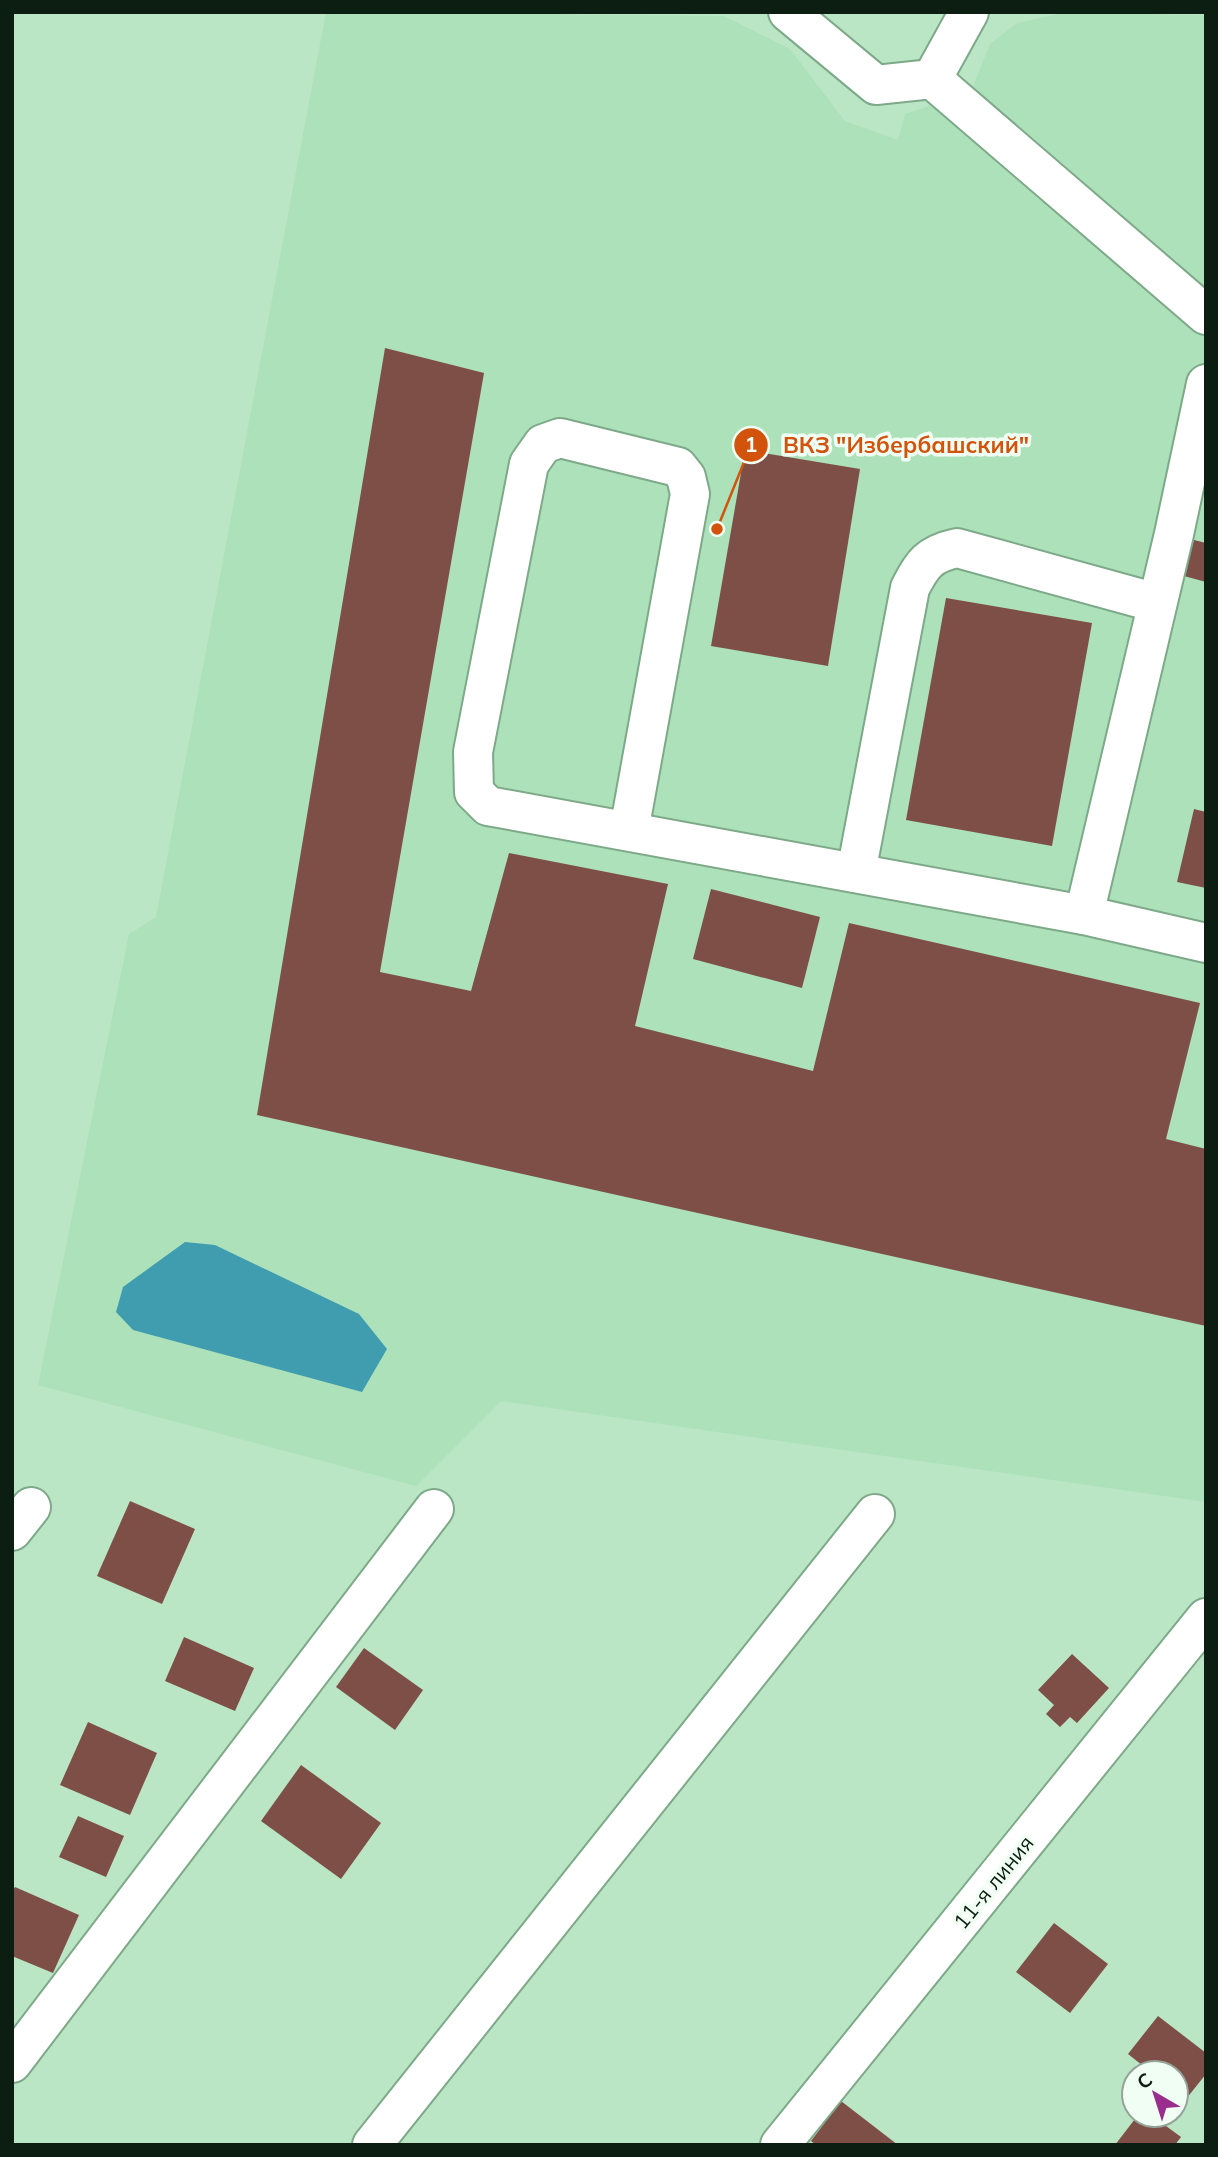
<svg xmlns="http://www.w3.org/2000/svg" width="1218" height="2157" font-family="Mulish,sans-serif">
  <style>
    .built { fill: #ade1ba }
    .water { fill: #409daf }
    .building { fill: #7e4f46 }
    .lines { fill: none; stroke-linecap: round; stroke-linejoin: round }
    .minor-casing { stroke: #7ea989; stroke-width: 42 }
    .minor { stroke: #fff; stroke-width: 38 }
    .labels { text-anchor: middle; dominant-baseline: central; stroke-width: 7; stroke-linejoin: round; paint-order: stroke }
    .street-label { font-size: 21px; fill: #0c1d11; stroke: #f1fef4 }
    .leader { fill: none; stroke: #d2530c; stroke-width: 2.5 }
    .callout-dot { fill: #d2530c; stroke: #f1fef4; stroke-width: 2.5 }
    .mark-label { font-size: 21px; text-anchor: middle; font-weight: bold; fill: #fff }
    .callout-label { font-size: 23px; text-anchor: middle; font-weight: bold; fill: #d2530c; stroke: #f1fef4; stroke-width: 7; stroke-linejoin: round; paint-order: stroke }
  </style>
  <rect width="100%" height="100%" fill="#bae6c5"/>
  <!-- built -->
  <polygon class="built" points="326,12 724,16 790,49 845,121 898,140 905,114 971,92 990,44 1017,23 1063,13 1206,15 1206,1502 501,1401 416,1486 38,1385 129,934 156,917"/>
  <!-- water -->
  <polygon class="water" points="185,1242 215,1245 359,1314 387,1349 362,1392 133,1330 116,1312 123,1287"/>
  <!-- building -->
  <g class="building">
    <polygon points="385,348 484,373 380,972 471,991 509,853 668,884 635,1026 813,1071 849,923 1200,1003 1166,1139 1206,1149 1206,1326 257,1115"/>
    <polygon points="745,450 860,469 828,666 711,646"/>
    <polygon points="1194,540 1206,543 1206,582 1184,576"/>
    <polygon points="946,598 1092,623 1052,846 906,820"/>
    <polygon points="1194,809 1206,812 1206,888 1177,882"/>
    <polygon points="711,889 820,917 802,988 693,959"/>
    <polygon points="130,1501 195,1529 162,1604 97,1576"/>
    <polygon points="184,1637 254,1668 235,1711 165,1681"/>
    <polygon points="364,1648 423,1690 395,1730 336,1687"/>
    <polygon points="1072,1654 1109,1688 1077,1723 1070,1717 1060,1727 1046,1714 1054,1705 1038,1690"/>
    <polygon points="88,1722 157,1753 130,1815 60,1785"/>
    <polygon points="301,1765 381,1823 341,1879 261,1821"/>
    <polygon points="78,1816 124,1836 106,1877 59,1857"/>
    <polygon points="15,1887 79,1915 53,1973 12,1956 12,1892"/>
    <polygon points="1054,1923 1108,1964 1070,2013 1016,1972"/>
    <polygon points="1158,2016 1206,2053 1206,2074 1186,2099 1176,2091 1176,2073 1152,2073 1128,2054"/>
    <polygon points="841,2101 898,2145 816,2145 811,2141"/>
    <polygon points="1138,2115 1151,2115 1181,2137 1175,2145 1115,2145"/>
  </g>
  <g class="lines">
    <defs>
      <g id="minor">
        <polyline points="788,12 876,85 932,79 969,12"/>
        <polyline points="932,79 1206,315"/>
        <polyline points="1206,384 1174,534 1084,915 1206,943"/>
        <polyline points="629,831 690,494 686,477 678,467 560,438 543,444 529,464 473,752 474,792 488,806 1084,915"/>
        <path d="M856 873 910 588C922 564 929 554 957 548L1157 603"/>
        <polyline points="12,1531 31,1507"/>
        <polyline points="12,2063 434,1509"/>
        <polyline points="372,2145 875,1514"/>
        <polyline points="780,2145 1206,1618"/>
      </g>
    </defs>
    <!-- minor casing -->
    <use href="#minor" class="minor-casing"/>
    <!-- minor -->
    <use href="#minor" class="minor"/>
  </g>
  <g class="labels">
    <!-- street labels -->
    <g class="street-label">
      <text transform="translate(993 1882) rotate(-51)">11-я линия</text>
    </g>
  </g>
  <!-- callouts -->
  <path class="leader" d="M717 529L751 445"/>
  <g class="callout-dot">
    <circle cx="717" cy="529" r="7"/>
    <circle cx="751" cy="445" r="18"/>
  </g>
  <g class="mark-label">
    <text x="751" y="452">1</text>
  </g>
  <g class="callout-label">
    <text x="906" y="453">ВКЗ "Избербашский"</text>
  </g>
  <!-- border -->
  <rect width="1218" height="2157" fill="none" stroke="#0c1d11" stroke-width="28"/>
  <!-- north arrow -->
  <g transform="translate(1155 2094) rotate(321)"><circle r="33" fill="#f1fef4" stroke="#95a499" stroke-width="2"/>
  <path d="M0-5L12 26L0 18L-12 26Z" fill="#9a2e8f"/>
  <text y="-10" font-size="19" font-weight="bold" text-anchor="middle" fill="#0c1d11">С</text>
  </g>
</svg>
